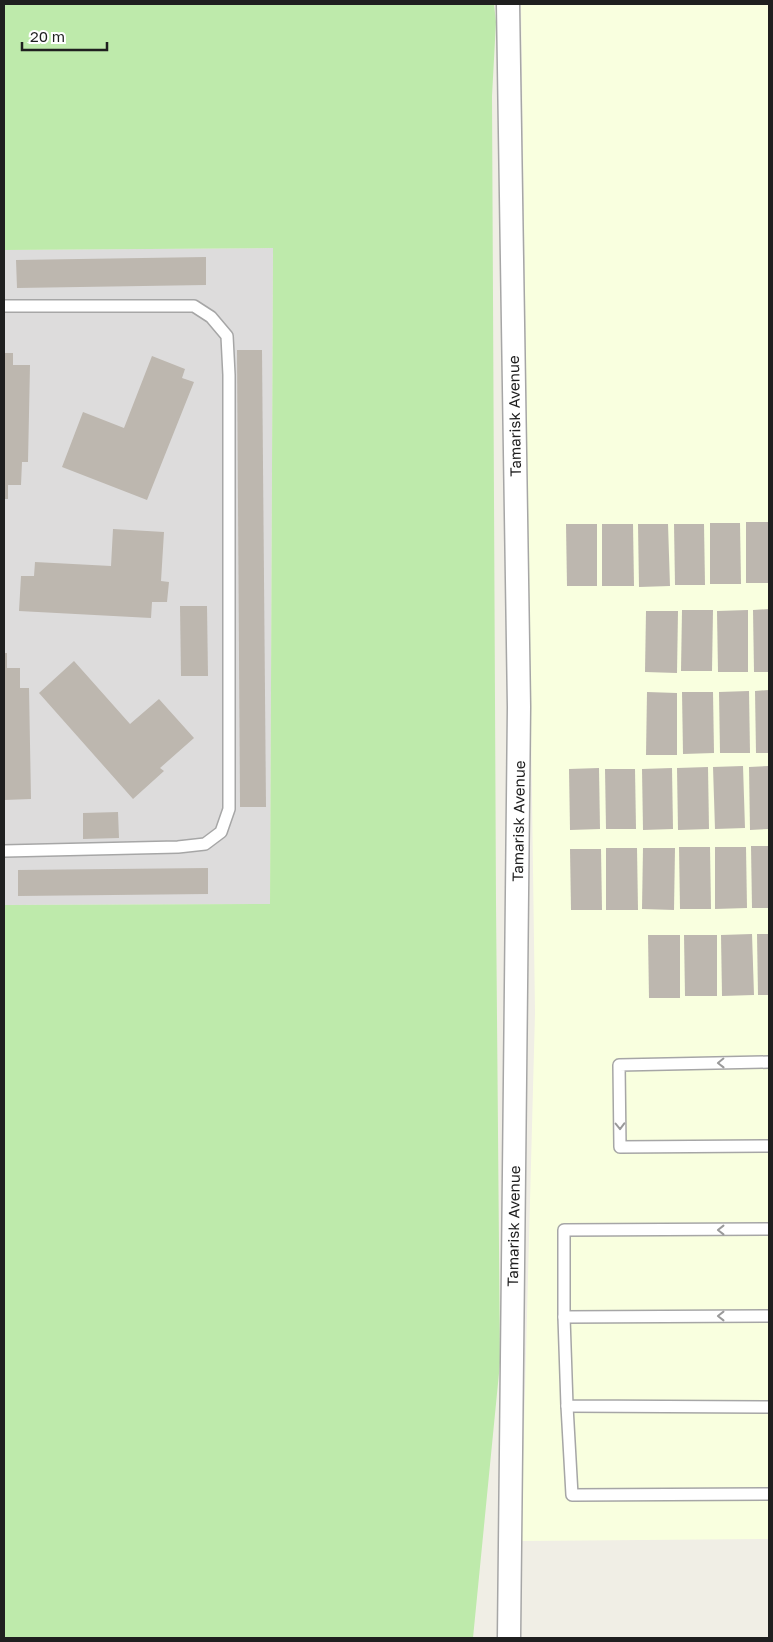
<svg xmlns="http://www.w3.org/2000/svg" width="773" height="1642" font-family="'Golos Text',sans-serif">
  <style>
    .residential { fill: #dddcdc }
    .education { fill: #f9ffdf }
    .grass { fill: #beeaab }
    .building { fill: #bdb7af }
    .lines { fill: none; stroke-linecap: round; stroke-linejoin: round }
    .lane-casing { stroke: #a6a6a6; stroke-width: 14 }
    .street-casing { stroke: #a6a6a6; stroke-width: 25 }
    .lane { stroke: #fff; stroke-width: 11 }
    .street { stroke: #fff; stroke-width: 22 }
    .oneway { stroke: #9a9a9a }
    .labels { text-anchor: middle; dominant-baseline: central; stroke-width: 4.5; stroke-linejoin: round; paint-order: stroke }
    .street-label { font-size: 15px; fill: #1f1f1f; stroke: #fff }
  </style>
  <rect width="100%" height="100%" fill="#f0eee5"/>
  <!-- residential -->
  <polygon class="residential" points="273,248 270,904 4,905 4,250"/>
  <!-- education -->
  <polygon class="education" points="521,4 769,4 769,1539 521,1541 535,1013"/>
  <!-- grass -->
  <polygon class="grass" points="4,4 494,4 496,22 492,96 496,902 500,1363 473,1638 4,1638 4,905 270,904 273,248 4,250"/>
  <!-- building -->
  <g class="building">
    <polygon points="206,257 206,285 17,288 16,260"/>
    <polygon points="237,350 262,350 266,807 240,807"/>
    <polygon points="4,353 13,353 13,365 30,365 28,462 22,462 21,485 8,485 8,499 4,499"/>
    <polygon points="152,356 185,369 182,378 194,382 147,500 62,467 83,412 124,428"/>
    <rect x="746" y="522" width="23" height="61"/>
    <polygon points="710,523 740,523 741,584 710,584"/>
    <polygon points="566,524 597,524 597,586 567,586"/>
    <polygon points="602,524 633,524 634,586 602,586"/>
    <polygon points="638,524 668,524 670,586 639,587"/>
    <polygon points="674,524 704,524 705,585 675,585"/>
    <polygon points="113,529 164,532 161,581 169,582 167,602 152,602 151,618 19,611 21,576 34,576 35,562 111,566"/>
    <polygon points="180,606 207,606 208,676 181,676"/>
    <polygon points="769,609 769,672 754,672 753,610"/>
    <polygon points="682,610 713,610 712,671 681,671"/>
    <polygon points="748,610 748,672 718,672 717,611"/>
    <polygon points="646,611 678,611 677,673 645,672"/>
    <polygon points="4,653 7,653 7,668 20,668 20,688 29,688 31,799 4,800"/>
    <polygon points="74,661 130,724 159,699 194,738 160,768 164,771 133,799 39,693"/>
    <polygon points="769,690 769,753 756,753 755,691"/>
    <polygon points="749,691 750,753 720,753 719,692"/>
    <polygon points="647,692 677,693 677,755 646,755"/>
    <polygon points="682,692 713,692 714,753 683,754"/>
    <polygon points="743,766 745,828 715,829 713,767"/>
    <polygon points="769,766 769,829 750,830 749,767"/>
    <polygon points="708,767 709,829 678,830 677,768"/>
    <polygon points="599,768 600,829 570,830 569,769"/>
    <polygon points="672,768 673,829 643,830 642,769"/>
    <polygon points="605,769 635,769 636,829 606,829"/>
    <polygon points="118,812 119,838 83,839 83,813"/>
    <polygon points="751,846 769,846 769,908 752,908"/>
    <polygon points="679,847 710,847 711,909 680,909"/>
    <polygon points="715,847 746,847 747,908 715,909"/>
    <polygon points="606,848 637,848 638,910 606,910"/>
    <polygon points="643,848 675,848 674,910 642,909"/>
    <polygon points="570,849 601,849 602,910 571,910"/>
    <polygon points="208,868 208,894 18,896 18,870"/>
    <polygon points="752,934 754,995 722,996 721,935"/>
    <polygon points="757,934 769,934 769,995 758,995"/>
    <polygon points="648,935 680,935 680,998 649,998"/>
    <polygon points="684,935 717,935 717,996 685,996"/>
  </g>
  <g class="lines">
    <defs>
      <g id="lane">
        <polyline points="4,306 194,306 211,317 227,336 229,375 229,809 221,832 205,844 178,847 4,851"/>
        <polyline points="769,1062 619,1065 620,1147 769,1146"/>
        <polyline points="769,1229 564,1230 564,1317 567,1406 769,1407"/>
        <polyline points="564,1317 769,1316"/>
        <polyline points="567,1406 572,1495 769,1494"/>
      </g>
      <polyline id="street" points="508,4 519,707 509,1638"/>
    </defs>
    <!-- lane casing -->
    <use href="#lane" class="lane-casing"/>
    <!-- street casing -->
    <use href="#street" class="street-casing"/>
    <!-- lane -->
    <use href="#lane" class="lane"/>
    <!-- street -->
    <use href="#street" class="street"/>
  </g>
  <!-- one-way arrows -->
  <defs><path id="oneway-chevron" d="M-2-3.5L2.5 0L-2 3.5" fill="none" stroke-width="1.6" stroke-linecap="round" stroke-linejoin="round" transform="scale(1.25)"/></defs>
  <g class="oneway">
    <use href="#oneway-chevron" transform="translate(721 1063) rotate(179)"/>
    <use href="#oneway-chevron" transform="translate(620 1126) rotate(89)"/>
    <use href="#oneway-chevron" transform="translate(721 1230) rotate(180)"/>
    <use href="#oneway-chevron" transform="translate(721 1316) rotate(180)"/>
  </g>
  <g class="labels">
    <!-- street labels -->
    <g class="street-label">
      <text transform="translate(514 416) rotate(-91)">Tamarisk Avenue</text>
      <text transform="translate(518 821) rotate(-89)">Tamarisk Avenue</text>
      <text transform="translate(513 1226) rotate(-89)">Tamarisk Avenue</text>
    </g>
  </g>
  <!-- border -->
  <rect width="773" height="1642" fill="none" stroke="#1f1f1f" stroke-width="10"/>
  <!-- scale -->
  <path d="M22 42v8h85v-8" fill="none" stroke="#1f1f1f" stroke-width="2.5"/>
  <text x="30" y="42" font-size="15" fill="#1f1f1f" stroke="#ffffff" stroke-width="4" paint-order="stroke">20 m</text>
</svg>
